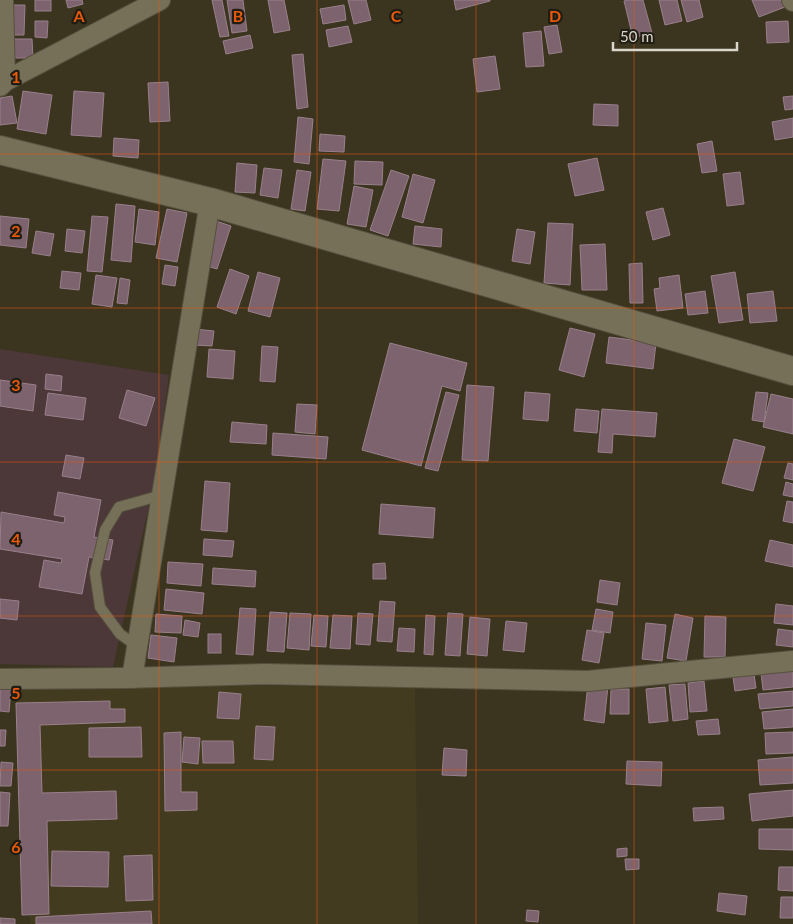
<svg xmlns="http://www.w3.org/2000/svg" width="793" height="924" font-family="Lato,sans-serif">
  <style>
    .built { fill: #433b1f }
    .medical { fill: #4c3739 }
    .building { fill: #7c636e; stroke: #99808b }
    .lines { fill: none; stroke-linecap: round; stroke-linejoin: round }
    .service-casing { stroke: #56513e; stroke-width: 12 }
    .minor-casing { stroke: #56513e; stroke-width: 22 }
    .secondary-casing { stroke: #56513e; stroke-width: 30 }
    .service { stroke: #767059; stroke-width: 10 }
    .minor { stroke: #767059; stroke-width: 20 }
    .secondary { stroke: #767059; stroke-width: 28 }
    .grid { fill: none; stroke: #e8590c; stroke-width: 1; stroke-opacity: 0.55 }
    .grid-label { font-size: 16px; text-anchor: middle; font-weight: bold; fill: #e8590c; stroke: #201d14; stroke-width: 4.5; stroke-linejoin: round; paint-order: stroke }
  </style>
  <rect width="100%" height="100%" fill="#3b3520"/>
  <!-- built -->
  <polygon class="built" points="16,684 415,687 418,924 30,924"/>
  <!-- medical -->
  <polygon class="medical" points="0,349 169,375 155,478 113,667 0,664"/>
  <!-- building -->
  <g class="building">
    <rect x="35" y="0" width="16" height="11"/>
    <polygon points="66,0 82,0 83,4 68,8"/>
    <polygon points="212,0 222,0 229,36 220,37"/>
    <polygon points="227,0 243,0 247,31 232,33"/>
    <polygon points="268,0 284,0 290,30 274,33"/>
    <polygon points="348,0 366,0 371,20 354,24"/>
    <polygon points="454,0 490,0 490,1 456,10"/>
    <polygon points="627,0 643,0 652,33 633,38 624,1"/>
    <polygon points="659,0 677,0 682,21 665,25"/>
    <polygon points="681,0 699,0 703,17 687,22"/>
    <polygon points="752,0 782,0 785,7 759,17"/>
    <polygon points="8,5 25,5 24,35 7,35"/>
    <polygon points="344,5 346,20 323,24 320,9"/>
    <polygon points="35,21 48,21 47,38 35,37"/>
    <polygon points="788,21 789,42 767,43 766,22"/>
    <polygon points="557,25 562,52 549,54 544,27"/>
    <polygon points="348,26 352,42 329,47 326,30"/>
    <polygon points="541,31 544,66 526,67 523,33"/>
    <polygon points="250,35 253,48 226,54 223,41"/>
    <polygon points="9,39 32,39 33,58 9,58"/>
    <polygon points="303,54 308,107 297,109 292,55"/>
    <polygon points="495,56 500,89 477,92 473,59"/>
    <polygon points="168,82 170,121 150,122 148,83"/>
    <polygon points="23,91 52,95 46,134 17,129"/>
    <polygon points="74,91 104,93 101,137 71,135"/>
    <polygon points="12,96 17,123 0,125 0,98"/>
    <polygon points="793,96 793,109 785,110 783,97"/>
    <polygon points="594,104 618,105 618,126 593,125"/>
    <polygon points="298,117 313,119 309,164 294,162"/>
    <polygon points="793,118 793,137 775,140 772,122"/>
    <polygon points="320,134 345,136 344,152 319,151"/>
    <polygon points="114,138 139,140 138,158 113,156"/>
    <polygon points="712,141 717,171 702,173 697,144"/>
    <polygon points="597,158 604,190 575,196 568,164"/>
    <polygon points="323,159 346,161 339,211 317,209"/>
    <polygon points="355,161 383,162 382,185 354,184"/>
    <polygon points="237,163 257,165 255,193 235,192"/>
    <polygon points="264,168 282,170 278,198 260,195"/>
    <polygon points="297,170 311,172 305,211 291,209"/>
    <polygon points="391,170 409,176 388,236 370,230"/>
    <polygon points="740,172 744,204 727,206 723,174"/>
    <polygon points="413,174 435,180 423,223 402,217"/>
    <polygon points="354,186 373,190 366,227 347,224"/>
    <polygon points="116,204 135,206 131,262 111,260"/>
    <polygon points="663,208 670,235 653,240 646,212"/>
    <polygon points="139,209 159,212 155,245 135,242"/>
    <polygon points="167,209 187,213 177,262 156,258"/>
    <polygon points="0,216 29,219 26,248 0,245"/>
    <polygon points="92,216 108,217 102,272 87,271"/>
    <polygon points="216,221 231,226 217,269 203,265"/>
    <polygon points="548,223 573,224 570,285 544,283"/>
    <polygon points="415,226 442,229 441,247 413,244"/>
    <polygon points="67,229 85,231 82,253 65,251"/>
    <polygon points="517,229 535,232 530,264 512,261"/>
    <polygon points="36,231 54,234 50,256 32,253"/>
    <polygon points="605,244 607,290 582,290 580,245"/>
    <polygon points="642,263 643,303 630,303 629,264"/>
    <polygon points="165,265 178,267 175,286 162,284"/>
    <polygon points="230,269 249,276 236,314 217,307"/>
    <polygon points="62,271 81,273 79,290 60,288"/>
    <polygon points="258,272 280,278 270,317 248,311"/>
    <polygon points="735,272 743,320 719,323 711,276"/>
    <polygon points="96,275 117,278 112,307 92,304"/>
    <polygon points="679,275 683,308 657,311 654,289 660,288 659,278"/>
    <polygon points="120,278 130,280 127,304 117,303"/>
    <polygon points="705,291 708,313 688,315 685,294"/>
    <polygon points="773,291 777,321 750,323 747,294"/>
    <polygon points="570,328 595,334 584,377 559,370"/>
    <polygon points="194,329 214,331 212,346 193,345"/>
    <polygon points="609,337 656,343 653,369 606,363"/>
    <polygon points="390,343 467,363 460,391 442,386 421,466 362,450"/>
    <polygon points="262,346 278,347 275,382 260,381"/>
    <polygon points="209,349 235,351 233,379 207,377"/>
    <polygon points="46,374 62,376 61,391 45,389"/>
    <polygon points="0,380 36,385 33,411 0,406"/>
    <polygon points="467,385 494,387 488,461 462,460"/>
    <polygon points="127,390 155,398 146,426 119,418"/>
    <polygon points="446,392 459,395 438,471 425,468"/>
    <polygon points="525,392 550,394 548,421 523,419"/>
    <polygon points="756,392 768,393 764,422 752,420"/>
    <polygon points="48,393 86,398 83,420 45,415"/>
    <polygon points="771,394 793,399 793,434 763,427"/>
    <polygon points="297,404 317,405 315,434 295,432"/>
    <polygon points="576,409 599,411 597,433 574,431"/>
    <polygon points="602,409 657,413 655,437 613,434 612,453 598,452"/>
    <polygon points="232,422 267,425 266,444 230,442"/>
    <polygon points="273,433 328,437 326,459 272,455"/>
    <polygon points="734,439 765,447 753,491 722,483"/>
    <polygon points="66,455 84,458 80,479 62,476"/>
    <polygon points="788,463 793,464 793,480 784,478"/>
    <polygon points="205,481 230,483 227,532 201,530"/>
    <polygon points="786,482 793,484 793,497 783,495"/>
    <polygon points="58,492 101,500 94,537 113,540 109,560 89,557 82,594 39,587 44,560 61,563 62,559 0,549 1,512 64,523 65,517 54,515"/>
    <polygon points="787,501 793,502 793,523 783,521"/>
    <polygon points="381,504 435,508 433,538 379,534"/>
    <polygon points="204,539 234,541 232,557 203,555"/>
    <polygon points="770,540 793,545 793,567 765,561"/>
    <polygon points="168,562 203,564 201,586 167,583"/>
    <polygon points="385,563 386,579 373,579 373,564"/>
    <polygon points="213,568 256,571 255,587 212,584"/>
    <polygon points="600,580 620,583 617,605 597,602"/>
    <polygon points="166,589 204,593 202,614 164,610"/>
    <polygon points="0,599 19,601 17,620 0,618"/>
    <polygon points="380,601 395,602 392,642 377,641"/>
    <polygon points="776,604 793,606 793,625 774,623"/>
    <polygon points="240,608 256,609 253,655 236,654"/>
    <polygon points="596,609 613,612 610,633 592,630"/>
    <polygon points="270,612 287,613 284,652 267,651"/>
    <polygon points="290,613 311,614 309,650 287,648"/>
    <polygon points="358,613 373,614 370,645 356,644"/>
    <polygon points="448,613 463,614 460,656 445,655"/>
    <polygon points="156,614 182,616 181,633 155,632"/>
    <polygon points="675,614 693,618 686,661 667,658"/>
    <polygon points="314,615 328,616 326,647 311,646"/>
    <polygon points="333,615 352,616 350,649 330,648"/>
    <polygon points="426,615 435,616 433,655 424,654"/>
    <polygon points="705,616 726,617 725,657 704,657"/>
    <polygon points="470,617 490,619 487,656 467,654"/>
    <polygon points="185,620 200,623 198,637 183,635"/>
    <polygon points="506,621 527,623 524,652 503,650"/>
    <polygon points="646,623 666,625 662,661 642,659"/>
    <polygon points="399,628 415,629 414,652 397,651"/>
    <polygon points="778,629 793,631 793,647 776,645"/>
    <polygon points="587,630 604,633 599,663 582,660"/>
    <rect x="208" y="634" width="13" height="19"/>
    <polygon points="151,635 177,638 174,662 148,658"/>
    <polygon points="793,669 793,687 763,690 761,673"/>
    <polygon points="754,674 756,688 735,691 733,677"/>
    <polygon points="704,681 707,711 690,712 688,683"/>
    <polygon points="588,684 608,686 604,723 584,720"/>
    <polygon points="685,684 688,719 673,721 669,685"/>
    <polygon points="665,687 668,721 649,723 646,689"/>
    <polygon points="0,688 11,689 9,712 0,711"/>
    <polygon points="611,689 629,689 629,714 610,714"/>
    <polygon points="793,691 793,706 760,709 758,694"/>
    <polygon points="219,692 241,694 239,719 217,718"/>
    <polygon points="110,701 110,709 125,709 125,722 40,725 42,793 116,791 117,819 47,821 49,914 22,915 16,703"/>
    <polygon points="793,709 793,727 764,729 762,712"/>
    <polygon points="718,719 720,734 698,735 696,721"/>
    <polygon points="256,726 275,727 273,760 254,759"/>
    <polygon points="141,727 142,757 89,757 89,728"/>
    <polygon points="0,730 6,730 5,746 0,746"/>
    <polygon points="181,732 181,792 197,792 197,810 165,811 164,733"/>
    <polygon points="793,732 793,753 766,754 765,733"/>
    <polygon points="184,737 200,738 198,764 182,762"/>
    <polygon points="202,741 233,741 234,763 203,763"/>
    <polygon points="444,748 467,750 466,776 442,775"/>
    <polygon points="793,757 793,783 760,785 758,760"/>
    <polygon points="627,761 662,762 661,786 626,784"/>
    <polygon points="1,762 13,763 11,786 0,786"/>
    <polygon points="793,790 793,816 752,821 749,794"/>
    <polygon points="0,792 10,793 8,826 0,826"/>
    <polygon points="723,807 724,819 694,821 693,808"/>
    <polygon points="759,829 793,829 793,850 759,849"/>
    <polygon points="627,848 627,856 617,857 617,849"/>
    <polygon points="52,851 109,852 108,887 51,886"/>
    <polygon points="152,855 153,900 126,901 124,856"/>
    <polygon points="625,859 639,859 639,869 626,870"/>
    <polygon points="779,867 793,867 793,891 778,890"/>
    <polygon points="719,893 747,896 745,915 717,911"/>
    <polygon points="781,897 793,897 793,918 780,918"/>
    <polygon points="527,910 539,911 538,922 526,921"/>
    <polygon points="151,911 152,924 36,924 36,917"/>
    <polygon points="0,918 15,919 15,924 0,924"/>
  </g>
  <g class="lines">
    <defs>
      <polyline id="service" points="137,646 120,634 100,607 95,573 105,530 119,507 162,495"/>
      <g id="minor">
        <polyline points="3,0 5,81"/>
        <polyline points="792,0 793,1"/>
        <polyline points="0,86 5,81 160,0"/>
        <polyline points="132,678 210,202"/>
        <polyline points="0,679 124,678 265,674 588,681 793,661"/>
      </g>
      <polyline id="secondary" points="0,150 210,202 793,371"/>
    </defs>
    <!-- service casing -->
    <use href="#service" class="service-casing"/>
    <!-- minor casing -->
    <use href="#minor" class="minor-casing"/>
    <!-- secondary casing -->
    <use href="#secondary" class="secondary-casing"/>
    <!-- service -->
    <use href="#service" class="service"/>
    <!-- minor -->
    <use href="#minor" class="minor"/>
    <!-- secondary -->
    <use href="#secondary" class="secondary"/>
  </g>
  <!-- grid -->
  <path class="grid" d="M159 0V924M317 0V924M476 0V924M634 0V924M0 154H793M0 308H793M0 462H793M0 616H793M0 770H793"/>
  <g class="grid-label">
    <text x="79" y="22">A</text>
    <text x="238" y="22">B</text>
    <text x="396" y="22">C</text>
    <text x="555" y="22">D</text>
    <text x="16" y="83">1</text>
    <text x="16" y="237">2</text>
    <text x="16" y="391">3</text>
    <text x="16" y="545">4</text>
    <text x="16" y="699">5</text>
    <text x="16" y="853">6</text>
  </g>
  <!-- scale -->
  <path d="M613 42v8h124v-8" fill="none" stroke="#dad6ca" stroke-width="2.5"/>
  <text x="620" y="42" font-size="15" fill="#dad6ca" stroke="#201d14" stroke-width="4" paint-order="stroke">50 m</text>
</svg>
